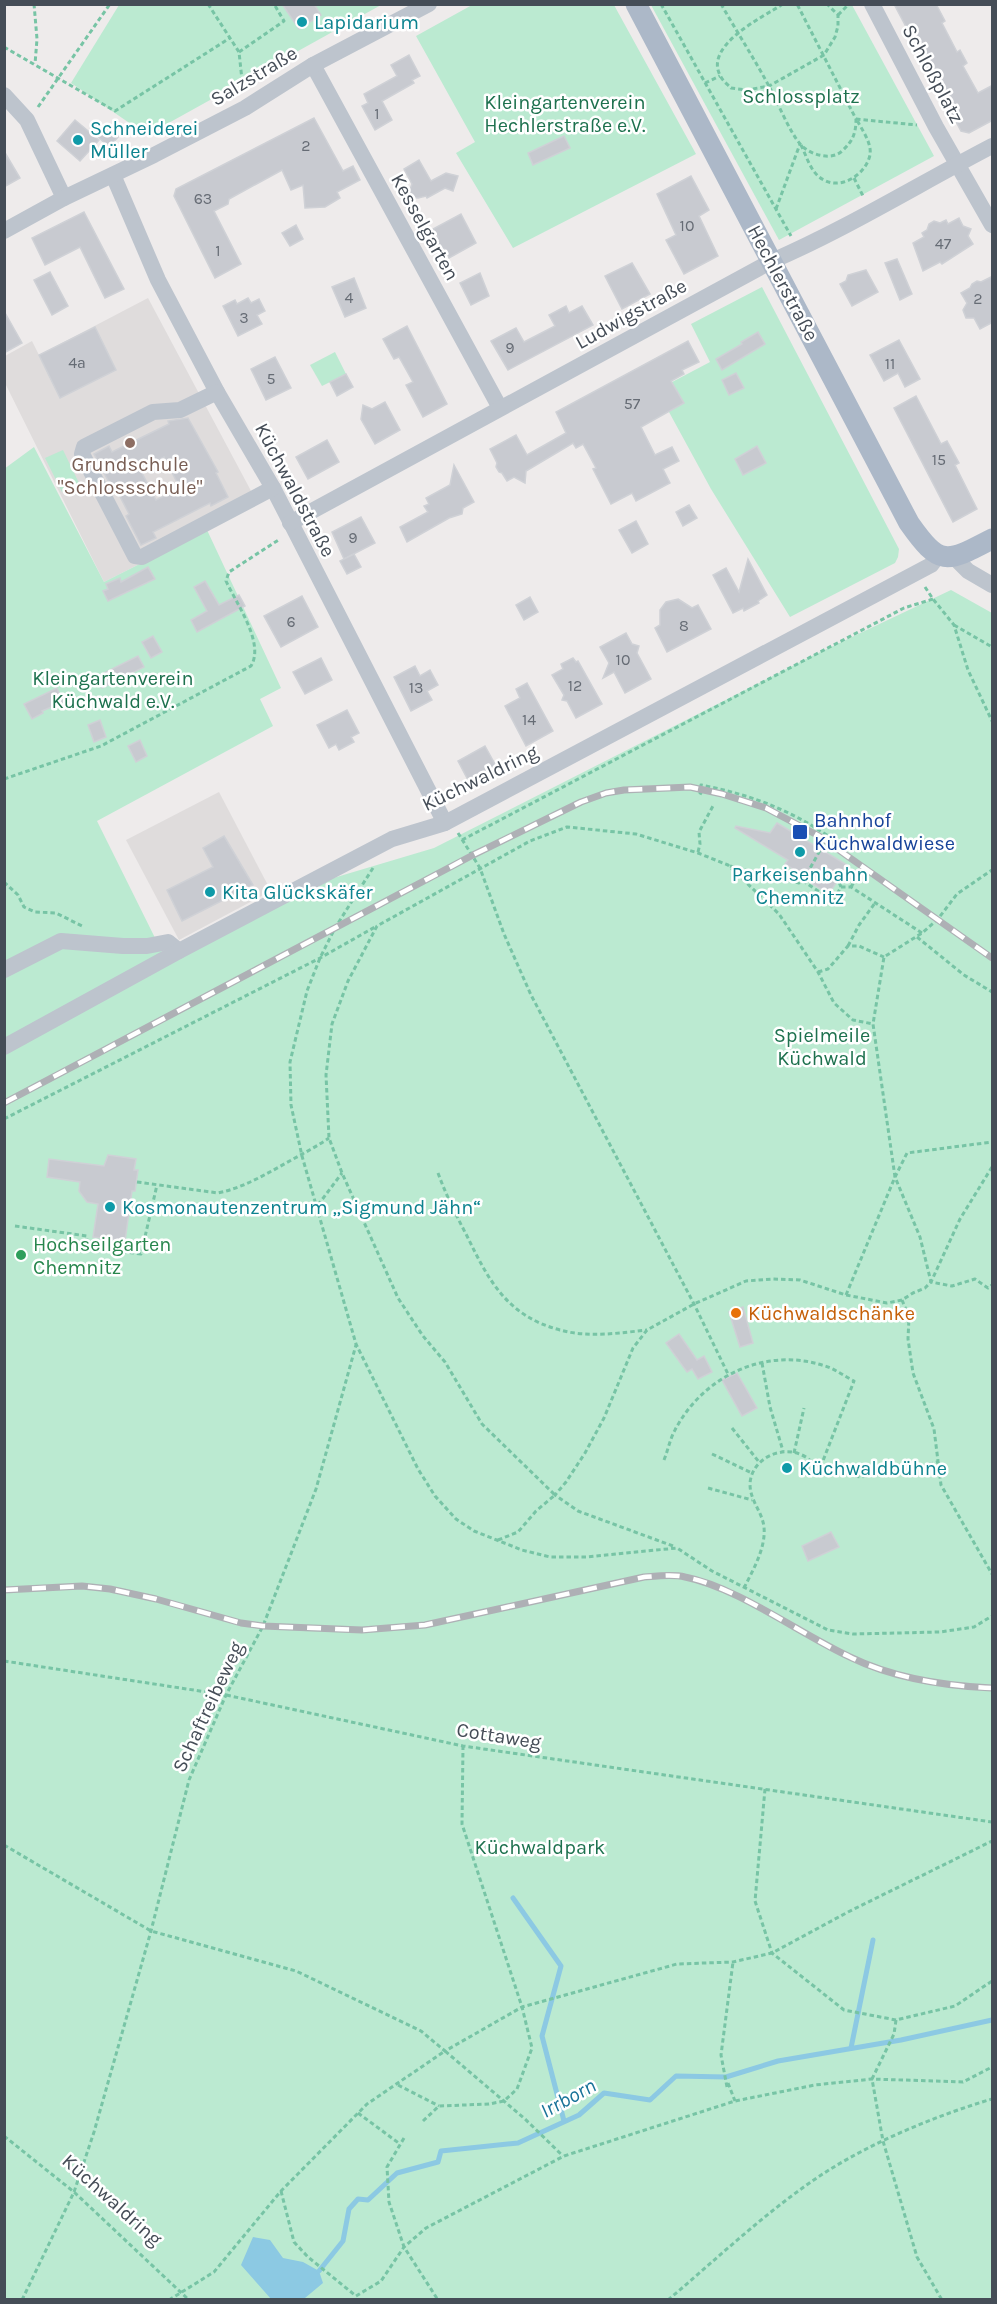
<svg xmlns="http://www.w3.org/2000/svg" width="997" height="2304" font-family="Karla,sans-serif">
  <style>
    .education { fill: #dfdcdc }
    .green { fill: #bbead1 }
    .water { fill: #8cc9e3 }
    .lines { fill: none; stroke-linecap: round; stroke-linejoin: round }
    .stream { stroke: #8cc9e3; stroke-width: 5 }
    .building { fill: #c8cad0; stroke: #cfd1d6; stroke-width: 1.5; fill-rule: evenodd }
    .path { stroke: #77c4a5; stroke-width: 3; stroke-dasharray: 4.5 3; stroke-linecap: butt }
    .minor { stroke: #bdc4cd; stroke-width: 16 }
    .major { stroke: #acb8c8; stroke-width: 21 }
    .rail-casing { stroke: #aeb0b5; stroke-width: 7 }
    .rail { stroke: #fff; stroke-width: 4.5; stroke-dasharray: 14; stroke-linecap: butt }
    .culture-dot { fill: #0f9aa8; stroke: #fff; stroke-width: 2 }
    .education-dot { fill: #8d6e63; stroke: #fff; stroke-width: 2 }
    .transit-dot { fill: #1a4fb4; stroke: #fff; stroke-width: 2 }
    .leisure-dot { fill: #2e9e5b; stroke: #fff; stroke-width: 2 }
    .food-dot { fill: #e8710a; stroke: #fff; stroke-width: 2 }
    .labels { text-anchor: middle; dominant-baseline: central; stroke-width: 5; stroke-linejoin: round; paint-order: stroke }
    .number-label { font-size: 16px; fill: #666c75 }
    .culture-label { font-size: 20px; fill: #0d838f; stroke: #fff; text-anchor: start }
    .street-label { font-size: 20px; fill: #454d57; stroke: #fff }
    .park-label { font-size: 20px; fill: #1d714e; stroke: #fff }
    .education-label { font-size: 20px; fill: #785e54; stroke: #fff }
    .transit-label { font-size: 20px; fill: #164399; stroke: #fff; text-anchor: start }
    .leisure-label { font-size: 20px; fill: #27864d; stroke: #fff; text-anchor: start }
    .food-label { font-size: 20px; fill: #c56008; stroke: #fff; text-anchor: start }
    .water-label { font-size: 21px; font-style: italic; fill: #177298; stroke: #fff }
  </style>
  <rect width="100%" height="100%" fill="#eeebeb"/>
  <!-- education -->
  <g class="education">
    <polygon points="148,298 258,504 104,582 5,383 5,356 32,341 39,355"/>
    <polygon points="219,792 271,891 179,940 126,840"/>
  </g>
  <!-- green -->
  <g class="green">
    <polygon points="119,5 381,5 147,135 71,83"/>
    <polygon points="472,5 614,5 696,154 513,248 456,153 475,142 416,36"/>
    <polygon points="651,5 852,5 934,156 779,240"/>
    <polygon points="762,287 899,549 898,557 895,563 790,617 711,489 657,390 710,362 691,324"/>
    <polygon points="335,352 346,374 322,386 310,365"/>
    <polygon points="34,447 104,582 207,530 281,688 260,699 273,726 97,821 164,956 330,879 434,848 812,656 951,590 992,613 992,2299 5,2299 4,469"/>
    <polygon points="63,450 79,483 62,492 45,458"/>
  </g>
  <!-- water -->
  <polygon class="water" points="253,2237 270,2240 283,2258 303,2262 319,2271 323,2283 305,2298 306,2299 271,2299 241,2265"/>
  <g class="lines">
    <!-- stream -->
    <g class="stream">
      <polyline points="513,1898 561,1966 542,2036 564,2121"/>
      <polyline points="851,2048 873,1940"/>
      <polyline points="319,2271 343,2241 349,2209 358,2199 368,2200 397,2173 438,2162 441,2151 518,2143 579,2115 604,2093 650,2100 676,2076 726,2077 778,2061 901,2040 992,2020"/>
    </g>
  </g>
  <!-- building -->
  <g class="building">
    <polygon points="282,4 314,4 321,15 299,29"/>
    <polygon points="894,4 936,4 945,21 942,23 957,52 960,50 967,63 963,66 978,93 993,85 993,120 969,133 961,131"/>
    <polygon points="409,55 420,76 412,80 414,83 382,101 392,120 375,130 362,106 368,103 364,94 397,76 391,65"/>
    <polygon points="314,118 343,171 353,166 360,180 337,192 340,198 325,207 305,208 303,185 291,190 282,170 229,199 228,204 214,211 241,264 215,278 174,196 176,189"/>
    <polygon points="75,120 99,140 80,161 57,141"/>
    <polygon points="107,125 119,136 109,147 97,136"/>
    <polygon points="564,136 570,148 533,165 528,153"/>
    <polygon points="4,151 20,178 4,187"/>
    <polygon points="419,160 431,181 446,173 458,176 453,191 445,188 427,198 426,196 418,198 407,197 412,184 404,169"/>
    <polygon points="691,176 709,210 699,216 718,256 684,274 666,240 676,235 657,194"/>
    <polygon points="84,212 124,289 105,298 80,247 45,265 32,238"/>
    <polygon points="461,214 476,243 449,258 444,249 441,250 435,239 438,237 433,229"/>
    <polygon points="959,218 963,226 971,229 968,236 973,244 942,264 940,262 923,271 913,243 924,237 922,233 927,230 929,224 934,221 940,223 946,220 948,224"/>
    <polygon points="296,225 303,239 290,246 282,233"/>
    <polygon points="897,259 912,294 900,300 885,263"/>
    <polygon points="632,263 650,294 622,309 605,276"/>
    <polygon points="866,270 878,292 852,306 840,284 846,281 848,275"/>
    <polygon points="50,272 68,306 52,315 34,280"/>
    <polygon points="480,273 489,296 471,305 460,283"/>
    <polygon points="993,276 993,322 980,329 974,318 966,318 963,310 967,303 961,293 970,288 972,284 977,281 981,282"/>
    <polygon points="354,278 366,308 345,317 332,287"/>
    <polygon points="248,298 251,303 259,299 265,311 257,315 262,324 238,336 223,306 235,300 237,304"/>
    <polygon points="566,306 569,313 582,306 593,325 508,370 491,341 516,328 524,342 555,326 549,315"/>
    <polygon points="4,311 22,343 4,353"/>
    <polygon points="407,326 447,404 423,417 406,385 413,382 399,357 394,359 383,339"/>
    <polygon points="95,327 116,370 60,398 39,355"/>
    <polygon points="758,332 765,344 722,370 716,359 742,344 741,342"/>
    <polygon points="899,340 920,379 905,387 898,373 884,381 870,355"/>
    <polygon points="688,341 699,362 682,370 684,374 671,381 684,403 641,427 655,455 672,447 679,461 663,469 670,483 636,501 632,493 611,504 593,469 596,468 583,444 576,448 573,443 526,471 525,483 514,477 507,481 502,473 499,472 496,467 497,463 490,449 516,435 527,455 566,433 556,412"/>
    <polygon points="275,357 291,388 266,400 251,369"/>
    <polygon points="736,373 744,388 729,395 722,380"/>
    <polygon points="346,374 353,387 337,396 330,382"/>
    <polygon points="916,396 941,444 947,441 959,463 955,465 977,509 953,522 894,408"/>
    <polygon points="385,402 400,430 375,444 361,419 363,405 372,409"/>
    <path d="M188 418 218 472 216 473 228 497 211 506 210 503 153 532 156 538 141 545 126 516 129 514 113 483 110 484 94 454 109 446 112 452 169 424 168 421ZM164 457 180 488 156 500 140 469Z"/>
    <polygon points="327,440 339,462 308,479 296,457"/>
    <polygon points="757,446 766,463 743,475 735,459"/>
    <polygon points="454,465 474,502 463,508 462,514 449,518 407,542 400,527 428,512 424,506 429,504 426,498 450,485"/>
    <polygon points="689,505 697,518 683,526 676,512"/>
    <polygon points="361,517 375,543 344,559 332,532"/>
    <polygon points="636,521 648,544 632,553 619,530"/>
    <polygon points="354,554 361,567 347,574 340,561"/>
    <polygon points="748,559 767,595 758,601 759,603 744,611 743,608 733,613 713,575 726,568 739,592"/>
    <polygon points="148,567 155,579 108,601 103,591 108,589 106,584 120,578 121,582"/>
    <polygon points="205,581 219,605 239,595 245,606 197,632 191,620 207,611 194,587"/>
    <polygon points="302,596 318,627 281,647 264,616"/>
    <polygon points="530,597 538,612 524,620 516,605"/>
    <polygon points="678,599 692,608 698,605 711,629 667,652 655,628 660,625 660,610 666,602"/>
    <polygon points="626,633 632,644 639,646 637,653 651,679 625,693 614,672 603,678 609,663 600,647"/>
    <polygon points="153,636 162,652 151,658 142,642"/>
    <polygon points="138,656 144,667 102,688 96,677"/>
    <polygon points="321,658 332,680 305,694 293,672"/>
    <polygon points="573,658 576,662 578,661 602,704 576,718 567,701 562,700 564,695 552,675 563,669 561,664"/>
    <polygon points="415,666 420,676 430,670 438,685 427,691 432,700 411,711 394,677"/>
    <polygon points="527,683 553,731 526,746 505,706 520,698 516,689"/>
    <polygon points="57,688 63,702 42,711 43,713 32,719 24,704"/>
    <polygon points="347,710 359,733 351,737 354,742 339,750 336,744 329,748 317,725"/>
    <polygon points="100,720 106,737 94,742 88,725"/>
    <polygon points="140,740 147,756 136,762 128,746"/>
    <polygon points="485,746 496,766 468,780 458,761"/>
    <polygon points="777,823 847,865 829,894 811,883 812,881 785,864 788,860 735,828 736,826 770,833"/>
    <polygon points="224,836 253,885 182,921 167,890 213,867 203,848"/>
    <polygon points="108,1155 136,1159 134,1170 138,1170 135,1191 132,1191 125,1241 93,1237 98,1204 87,1202 79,1191 80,1182 47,1177 49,1159 104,1166"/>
    <polygon points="743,1307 753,1343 740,1347 729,1312"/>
    <polygon points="679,1334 697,1360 704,1356 712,1372 698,1379 692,1369 687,1372 666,1343"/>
    <polygon points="737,1373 757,1408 742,1416 722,1380"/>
    <polygon points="831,1532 839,1547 808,1561 802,1546"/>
  </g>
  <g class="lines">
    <!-- path -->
    <g class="path">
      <polyline points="34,4 37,39 35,64"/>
      <polyline points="208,4 239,52 243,89"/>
      <polyline points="661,4 791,236"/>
      <path d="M721 4C737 32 755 60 770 88 778 103 790 133 801 145 810 155 832 161 842 151 853 141 856 133 856 119L797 4"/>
      <path d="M783 4C763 17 702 46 721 77 723 81 728 85 731 88L747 90 769 86 824 55 835 37 838 26V15L827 4"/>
      <polyline points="838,15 849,4"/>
      <polyline points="4,47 115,111 230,38"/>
      <polyline points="239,52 284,21 274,4"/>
      <polyline points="705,83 720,76"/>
      <polyline points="38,107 110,4"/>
      <polyline points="856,119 917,125"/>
      <path d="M801 145C807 157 811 174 824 180 842 190 866 174 870 155 872 143 862 130 857 120"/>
      <polyline points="854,178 864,198"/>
      <polyline points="776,209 800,144"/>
      <polyline points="925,587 933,599 954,625 968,670 992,721"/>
      <polyline points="954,625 992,647"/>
      <path d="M4 779 101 746 251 666C265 643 236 603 226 581L229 572 280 539"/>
      <path d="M702 794 700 793 701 785C748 794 789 809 828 836L803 881"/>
      <polyline points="458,833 480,868 504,934 531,995 694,1304 728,1374"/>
      <polyline points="462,840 904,608 933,599"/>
      <polyline points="698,852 700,844 699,832 714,804"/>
      <polyline points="730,866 799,883 803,881 833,901 841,887"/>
      <polyline points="373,868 335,928 320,958 307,991 290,1062 291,1105 302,1156 356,1344 418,1469 435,1496 456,1519 474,1531 522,1550 550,1557 586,1557 677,1548 712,1571 828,1630 853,1634 940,1632 974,1627 992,1616"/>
      <polyline points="4,882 18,895 24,907 35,912 56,913 82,926"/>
      <polyline points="841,887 851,887 922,933"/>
      <polyline points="841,887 839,882 844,874 855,880"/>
      <polyline points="851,887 857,877"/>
      <polyline points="917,937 964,975 992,992"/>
      <polyline points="848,946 859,925 875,903"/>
      <polyline points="818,972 828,969 848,946 859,946 884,957"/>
      <polyline points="4,1119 320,958 375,927"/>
      <polyline points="992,1167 960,1219 931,1282 952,1286 975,1279 988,1288 992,1285"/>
      <path d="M438 1173C446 1195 456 1215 467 1236 489 1281 507 1316 560 1330 588 1338 619 1333 647 1330"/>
      <path d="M137 1182 218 1193C241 1188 259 1178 279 1167 296 1157 313 1149 329 1138"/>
      <polyline points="318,1205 342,1173"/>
      <polyline points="15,1226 87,1236 86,1247 141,1254 157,1185"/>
      <polyline points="846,1295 895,1177 907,1153 992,1142"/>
      <polyline points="902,1300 909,1317 908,1339 913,1373 934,1429 941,1485 992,1574"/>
      <polyline points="762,1363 770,1407 783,1451"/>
      <polyline points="732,1428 759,1462"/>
      <polyline points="794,1453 804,1408"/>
      <polyline points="712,1454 752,1473"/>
      <path d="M664 1460C668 1450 670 1439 675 1430 703 1376 766 1346 825 1366 835 1369 844 1376 854 1381L819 1471"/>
      <polyline points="708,1488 752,1500"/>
      <polyline points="498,1540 518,1532 536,1511 555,1495 482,1424 445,1362 423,1336 398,1298 342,1173 329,1138 326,1075 332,1024 348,981 377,926 530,841 567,827 636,834 698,853 728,865 779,914 818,972 834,1003 853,1020 873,1024"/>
      <polyline points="673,1546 578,1511 555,1495 566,1482 585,1453 604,1418 633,1348 647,1330 694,1304 746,1281 773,1279 800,1280 846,1295 887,1303 902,1300 913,1293 925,1288 931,1282 920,1237 895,1177 873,1024 884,957 922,933 938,919 957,894 992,870"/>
      <path d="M744 1588C753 1570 766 1548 764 1527 762 1511 750 1501 750 1484 751 1459 781 1445 802 1455 809 1458 814 1464 819 1471L861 1477 911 1469 937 1462"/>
      <polyline points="4,1661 226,1695 463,1746 992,1822"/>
      <polyline points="765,1789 755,1901 772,1953 844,2010 896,2020 955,2006 992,1981"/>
      <polyline points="4,1845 151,1931 296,1971 421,2031 445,2051 522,2007 677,1964 733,1962 772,1953 848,1912 992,1841"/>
      <polyline points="896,2020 894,2034 872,2079 883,2141 917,2257 942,2300"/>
      <polyline points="728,2083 735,2101"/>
      <polyline points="398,2085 439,2106"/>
      <polyline points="727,2087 721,2055 733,1962"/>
      <polyline points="358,2113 400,2144"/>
      <polyline points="423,2121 439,2106 489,2104 504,2101 517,2089 532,2048 522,2007 462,1824 463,1746"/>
      <polyline points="4,2136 74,2192 189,2300"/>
      <polyline points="404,2138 387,2167 389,2202 404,2247 438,2300"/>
      <polyline points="281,2191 294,2242 308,2257 356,2296 381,2281 404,2247 426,2228 564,2156 735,2101 815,2085 872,2079 963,2082 992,2067"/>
      <polyline points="22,2300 74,2192 94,2132 151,1931 189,1780 226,1695 263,1626 316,1489 356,1345"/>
      <polyline points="169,2300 214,2272 281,2191 367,2104 445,2051 525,2119 563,2156"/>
      <path d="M668 2300C719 2257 772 2206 829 2170 877 2140 938 2115 992 2099"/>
    </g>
    <!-- minor -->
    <g class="minor">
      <polyline points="872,4 936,127 992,225"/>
      <polyline points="313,65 500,408"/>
      <polyline points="4,95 27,120 64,198"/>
      <polyline points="113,175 158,280 217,392 273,488 445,823"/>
      <polyline points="4,231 64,198 154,155 245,108 313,65 429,4"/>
      <polyline points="217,392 180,410 153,412 84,447 82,454 135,556 142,557 273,488"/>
      <path d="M290 523 772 261C848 228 919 184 992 146"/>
      <polyline points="953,556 968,571 992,585"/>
      <polyline points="4,970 61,941 123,946 147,946 168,942 179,951"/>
      <polyline points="4,1047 179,951 392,839 445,823 931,565 938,556"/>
    </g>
    <!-- major -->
    <path class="major" d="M636 4 909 523C940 567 946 563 992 539"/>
    <defs>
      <g id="rail">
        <polyline points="4,1103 473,855 581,802 606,793 624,790 690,787 722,794 766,808 819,836 992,958"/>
        <path d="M4 1590 82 1586 110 1589 156 1599 241 1623 263 1626 362 1630 425 1625 644 1577C658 1576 672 1574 685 1577 737 1587 800 1634 850 1657 893 1678 945 1686 992 1688"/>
      </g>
    </defs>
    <!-- rail casing -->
    <use href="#rail" class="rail-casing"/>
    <!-- rail -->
    <use href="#rail" class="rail"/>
  </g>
  <!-- markers -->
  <g class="culture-dot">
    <circle cx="302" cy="22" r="6"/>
    <circle cx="78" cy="140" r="6"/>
    <circle cx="800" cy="852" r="6"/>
    <circle cx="210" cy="892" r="6"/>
    <circle cx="110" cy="1207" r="6"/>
    <circle cx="787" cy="1468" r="6"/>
  </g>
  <circle class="education-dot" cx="130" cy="443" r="6"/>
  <rect class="transit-dot" x="792" y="824" width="16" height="16" rx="3"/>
  <circle class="leisure-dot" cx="21" cy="1255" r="6"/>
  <circle class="food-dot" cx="736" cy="1313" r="6"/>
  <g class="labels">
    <!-- number labels -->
    <g class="number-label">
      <text x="377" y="113">1</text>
      <text x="306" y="145">2</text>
      <text x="203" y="198">63</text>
      <text x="687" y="225">10</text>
      <text x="943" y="243">47</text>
      <text x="218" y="250">1</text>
      <text x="349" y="297">4</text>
      <text x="978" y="298">2</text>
      <text x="244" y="317">3</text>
      <text x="510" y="347">9</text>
      <text x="77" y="362">4a</text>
      <text x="890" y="363">11</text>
      <text x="271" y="378">5</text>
      <text x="632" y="403">57</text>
      <text x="939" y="459">15</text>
      <text x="353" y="537">9</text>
      <text x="291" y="621">6</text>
      <text x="684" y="625">8</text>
      <text x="623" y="659">10</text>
      <text x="575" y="685">12</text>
      <text x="416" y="687">13</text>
      <text x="529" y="719">14</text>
    </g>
    <!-- culture labels -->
    <g class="culture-label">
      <text x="314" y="22">Lapidarium</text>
      <text x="90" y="128">Schneiderei<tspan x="90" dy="23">Müller</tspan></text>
      <text x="800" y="874" text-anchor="middle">Parkeisenbahn<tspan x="800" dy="23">Chemnitz</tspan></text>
      <text x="222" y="892">Kita Glückskäfer</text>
      <text x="122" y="1207">Kosmonautenzentrum „Sigmund Jähn“</text>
      <text x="799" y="1468">Küchwaldbühne</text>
    </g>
    <!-- street labels -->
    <g class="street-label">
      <text transform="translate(933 74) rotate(62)">Schloßplatz</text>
      <text transform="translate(254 76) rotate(-31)">Salzstraße</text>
      <text transform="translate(425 227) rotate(61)">Kesselgarten</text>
      <text transform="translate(783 283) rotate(62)">Hechlerstraße</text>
      <text transform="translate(631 314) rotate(-29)">Ludwigstraße</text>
      <text transform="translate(295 490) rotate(62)">Küchwaldstraße</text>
      <text transform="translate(480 778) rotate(-26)">Küchwaldring</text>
      <text transform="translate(208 1707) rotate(-65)">Schaftreibeweg</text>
      <text transform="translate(499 1736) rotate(9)">Cottaweg</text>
      <text transform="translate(112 2200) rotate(42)">Küchwaldring</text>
    </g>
    <!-- park labels -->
    <g class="park-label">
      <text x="801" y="96">Schlossplatz</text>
      <text x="565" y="102">Kleingartenverein<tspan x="565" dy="23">Hechlerstraße e.V.</tspan></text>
      <text x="113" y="678">Kleingartenverein<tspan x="113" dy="23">Küchwald e.V.</tspan></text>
      <text x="822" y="1035">Spielmeile<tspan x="822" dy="23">Küchwald</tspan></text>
      <text x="540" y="1847">Küchwaldpark</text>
    </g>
    <!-- education labels -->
    <g class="education-label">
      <text x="130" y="464">Grundschule<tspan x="130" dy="23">"Schlossschule"</tspan></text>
    </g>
    <!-- transit labels -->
    <g class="transit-label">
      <text x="814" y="820">Bahnhof<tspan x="814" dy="23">Küchwaldwiese</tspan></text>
    </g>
    <!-- leisure labels -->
    <g class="leisure-label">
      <text x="33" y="1244">Hochseilgarten<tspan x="33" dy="23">Chemnitz</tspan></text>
    </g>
    <!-- food labels -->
    <g class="food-label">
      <text x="748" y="1313">Küchwaldschänke</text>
    </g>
    <!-- water labels -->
    <g class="water-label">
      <text transform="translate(568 2098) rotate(-29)">Irrborn</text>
    </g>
  </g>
  <!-- border -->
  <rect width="997" height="2304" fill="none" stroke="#454d57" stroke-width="12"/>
</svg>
